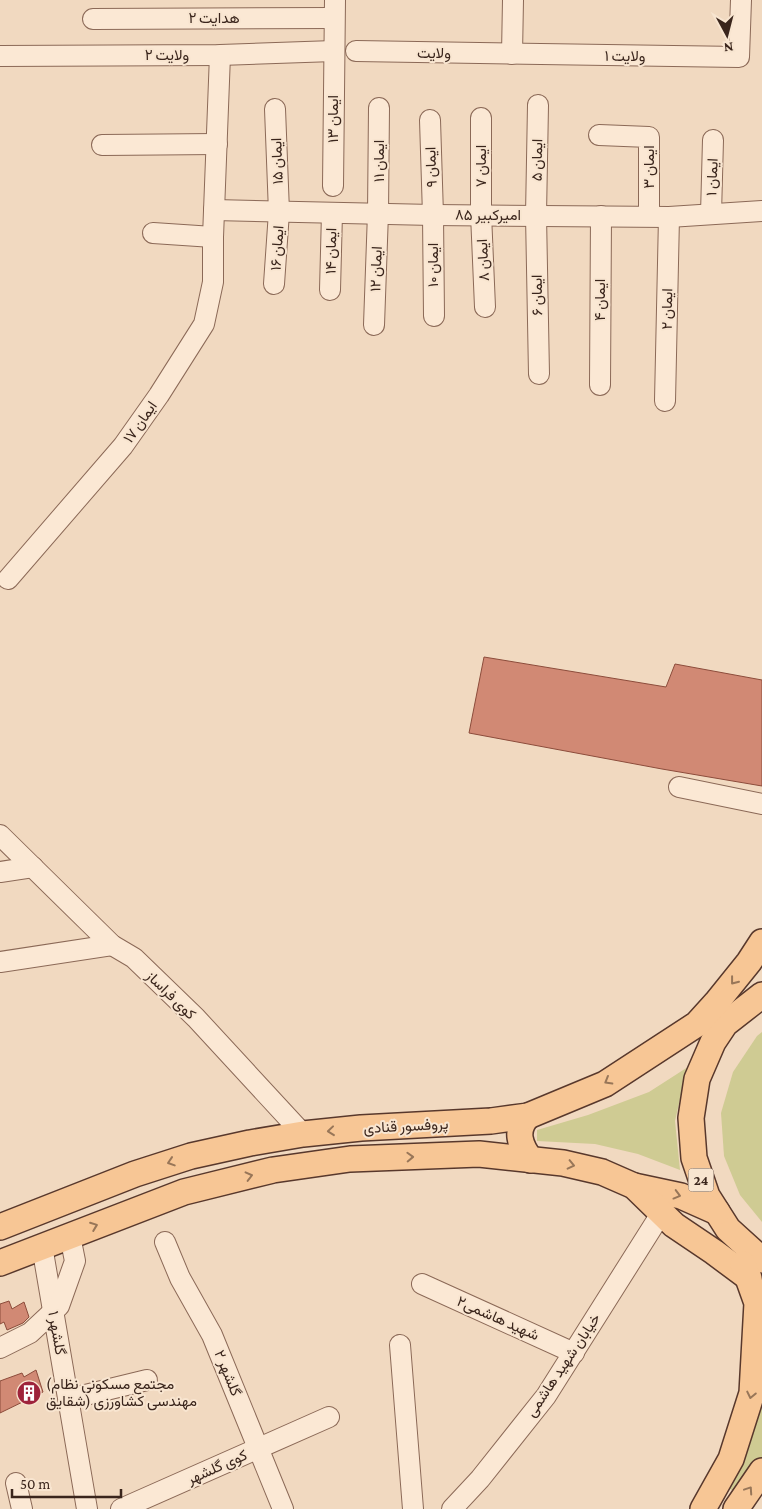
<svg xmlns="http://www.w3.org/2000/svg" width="762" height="1509" font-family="'Crimson Pro',Vazirmatn,serif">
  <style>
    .green { fill: #cfcb93 }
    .building { fill: #d18974; stroke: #8c4c3b }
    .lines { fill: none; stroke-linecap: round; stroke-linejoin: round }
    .minor-casing { stroke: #8b6957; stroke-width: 22 }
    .major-casing { stroke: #58382c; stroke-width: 28 }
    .minor { stroke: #fbe8d4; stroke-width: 20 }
    .major { stroke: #f7c695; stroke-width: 25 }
    .oneway { stroke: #987658 }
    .labels { text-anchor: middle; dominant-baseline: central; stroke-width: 4; stroke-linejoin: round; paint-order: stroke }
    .shield { fill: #f8e5d0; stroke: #735f52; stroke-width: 1 }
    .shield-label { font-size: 14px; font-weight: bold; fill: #3a251c }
    .street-label { font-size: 15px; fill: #3a251c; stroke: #f8e5d0 }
    .poi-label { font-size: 15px; fill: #3a251c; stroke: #f8e5d0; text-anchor: start }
  </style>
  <rect width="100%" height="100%" fill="#f1d9c0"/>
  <!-- green -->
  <g class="green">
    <polygon points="762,1032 762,1222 740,1195 724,1156 721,1113 733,1072 757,1036"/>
    <polygon points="691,1065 683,1086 675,1121 680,1170 638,1154 595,1144 537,1141 537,1130 588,1115 649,1092"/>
    <polygon points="762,1358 762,1463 739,1495 729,1488 742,1456"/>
  </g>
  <!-- building -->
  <g class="building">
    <polygon points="484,657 666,687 675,664 762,680 762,786 662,769 469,733"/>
    <polygon points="9,1301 12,1309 24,1302 29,1317 23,1323 7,1330 4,1322 0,1324 0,1304"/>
    <polygon points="36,1370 43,1392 0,1413 0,1381 22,1373 24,1377"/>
  </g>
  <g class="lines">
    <defs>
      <g id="minor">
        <polyline points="93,19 334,18"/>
        <polyline points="356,51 739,57 741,0"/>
        <polyline points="512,54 513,0"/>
        <polyline points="0,56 220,55 334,51"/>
        <polyline points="538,105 536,215 539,374"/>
        <polyline points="481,118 481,214 485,307"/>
        <polyline points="430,120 433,215 434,316"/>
        <polyline points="599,135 649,137 649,216"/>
        <polyline points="102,145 217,144"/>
        <polyline points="333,186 335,0"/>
        <polyline points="214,210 433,215 669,217 762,211"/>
        <polyline points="711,214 713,140"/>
        <polyline points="153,233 213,237"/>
        <polyline points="274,284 279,212 275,109"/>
        <polyline points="330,290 332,213"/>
        <polyline points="374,325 378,213 379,108"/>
        <polyline points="600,385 601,216"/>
        <polyline points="665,401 669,217"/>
        <polyline points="8,579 123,446 159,395 204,324 213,282 213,237 220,55"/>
        <polyline points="679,787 762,804"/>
        <polyline points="0,835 112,945 134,958 196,1018 303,1134"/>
        <polyline points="0,872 33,867"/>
        <polyline points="0,962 112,945"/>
        <polyline points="165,1242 180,1278 212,1335 283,1509"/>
        <polyline points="42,1246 87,1509"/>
        <polyline points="422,1284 574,1353"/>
        <polyline points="400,1345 413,1509"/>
        <polyline points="0,1348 30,1333 59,1306 75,1261 70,1236"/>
        <polyline points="69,1399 147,1380"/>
        <polyline points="16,1483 22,1509"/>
        <polyline points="121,1509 329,1417"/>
        <polyline points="452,1509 480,1479 546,1396 657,1220 663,1214"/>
      </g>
      <g id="major">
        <polyline points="762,995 725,1024 713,1042 697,1079 691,1118 694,1158 707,1196 728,1229 762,1260"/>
        <path d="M528 1116C514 1130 520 1146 531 1160"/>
        <polyline points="634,1186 681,1196 717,1212"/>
        <polyline points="0,1227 135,1174 191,1156 250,1143 303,1134 361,1128 491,1121 528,1116 605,1084 697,1024 716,1003 749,962 762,942"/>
        <polyline points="0,1263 184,1192 273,1170 350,1159 479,1154 563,1163 602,1172 634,1186 674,1225 714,1252 749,1278"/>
        <polyline points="703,1509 731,1459 752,1393 757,1303 743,1264"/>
        <polyline points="736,1509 762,1471"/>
      </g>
    </defs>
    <!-- minor casing -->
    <use href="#minor" class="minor-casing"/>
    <!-- major casing -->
    <use href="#major" class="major-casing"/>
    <!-- minor -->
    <use href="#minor" class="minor"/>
    <!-- major -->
    <use href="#major" class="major"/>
  </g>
  <!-- one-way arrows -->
  <defs><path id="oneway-chevron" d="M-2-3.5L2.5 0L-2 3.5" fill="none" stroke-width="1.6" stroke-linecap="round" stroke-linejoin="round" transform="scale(1.25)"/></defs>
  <g class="oneway">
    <use href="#oneway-chevron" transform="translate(734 981) rotate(128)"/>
    <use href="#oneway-chevron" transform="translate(608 1081) rotate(150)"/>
    <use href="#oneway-chevron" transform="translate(331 1131) rotate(174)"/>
    <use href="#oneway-chevron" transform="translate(410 1157) rotate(-2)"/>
    <use href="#oneway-chevron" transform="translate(171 1162) rotate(162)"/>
    <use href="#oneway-chevron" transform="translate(571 1165) rotate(13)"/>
    <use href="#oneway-chevron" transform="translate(249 1176) rotate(-14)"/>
    <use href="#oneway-chevron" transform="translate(677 1195) rotate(15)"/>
    <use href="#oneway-chevron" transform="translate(94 1226) rotate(-21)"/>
    <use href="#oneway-chevron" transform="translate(751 1395) rotate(102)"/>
    <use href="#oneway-chevron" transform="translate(749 1490) rotate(-56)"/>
  </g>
  <!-- icons -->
  <defs>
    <symbol id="building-disc" viewBox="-11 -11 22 22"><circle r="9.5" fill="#9e233b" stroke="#f8e5d0"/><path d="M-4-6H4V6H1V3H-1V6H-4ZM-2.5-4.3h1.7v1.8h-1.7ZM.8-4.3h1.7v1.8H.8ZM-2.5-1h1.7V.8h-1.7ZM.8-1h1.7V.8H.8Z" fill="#fff"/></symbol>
  </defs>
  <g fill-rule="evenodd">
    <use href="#building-disc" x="15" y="1379" width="28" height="28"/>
  </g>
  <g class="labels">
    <!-- shield labels -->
    <rect class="shield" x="688.5" y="1168.5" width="25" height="23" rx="4"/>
    <g class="shield-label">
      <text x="701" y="1180">24</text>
    </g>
    <!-- street labels -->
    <g class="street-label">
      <text x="214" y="18">هدایت ۲</text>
      <text transform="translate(434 53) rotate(1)">ولایت</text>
      <text x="167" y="55">ولایت ۲</text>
      <text transform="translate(625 56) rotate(1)">ولایت ۱</text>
      <text transform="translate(333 119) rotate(-90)">ایمان ۱۳</text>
      <text transform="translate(537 160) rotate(-89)">ایمان ۵</text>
      <text transform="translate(277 161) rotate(-92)">ایمان ۱۵</text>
      <text transform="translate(379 161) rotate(-90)">ایمان ۱۱</text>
      <text transform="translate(481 166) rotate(-90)">ایمان ۷</text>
      <text transform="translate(431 167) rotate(-92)">ایمان ۹</text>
      <text transform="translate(649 167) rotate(-90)">ایمان ۳</text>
      <text transform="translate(712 177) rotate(-88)">ایمان ۱</text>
      <text x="488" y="215">امیرکبیر ۸۵</text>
      <text transform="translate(277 248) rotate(-86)">ایمان ۱۶</text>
      <text transform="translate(331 251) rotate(-89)">ایمان ۱۴</text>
      <text transform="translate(483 260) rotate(-93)">ایمان ۸</text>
      <text transform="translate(433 265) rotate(-90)">ایمان ۱۰</text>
      <text transform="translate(376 269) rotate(-88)">ایمان ۱۲</text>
      <text transform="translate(537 295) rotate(-91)">ایمان ۶</text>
      <text transform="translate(600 300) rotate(-90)">ایمان ۴</text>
      <text transform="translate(667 309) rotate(-89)">ایمان ۲</text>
      <text transform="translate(140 422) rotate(-55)">ایمان ۱۷</text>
      <text transform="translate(171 995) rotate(44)">کوی فراساز</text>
      <text transform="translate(406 1126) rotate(-3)">پروفسور قنادی</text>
      <text transform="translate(498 1318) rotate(24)">شهید هاشمی۲</text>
      <text transform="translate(57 1333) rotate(80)">گلشهر ۱</text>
      <text transform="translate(563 1365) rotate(-56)">خیابان شهید هاشمی</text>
      <text transform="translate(228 1373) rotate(68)">گلشهر ۲</text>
      <text transform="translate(217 1467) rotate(-24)">کوی گلشهر</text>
    </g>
    <!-- poi labels -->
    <g class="poi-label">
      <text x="46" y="1384">(مجتمع مسکونی نظام<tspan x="46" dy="17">مهندسی کشاورزی (شقایق</tspan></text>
    </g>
  </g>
  <!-- north arrow -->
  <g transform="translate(727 35) rotate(173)" stroke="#f8e5d0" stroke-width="4" paint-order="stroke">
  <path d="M0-4L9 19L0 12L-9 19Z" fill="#3a251c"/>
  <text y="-8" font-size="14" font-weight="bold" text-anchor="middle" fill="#3a251c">N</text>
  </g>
  <!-- scale -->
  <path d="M12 1489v8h109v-8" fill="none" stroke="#3a251c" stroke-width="2.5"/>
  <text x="20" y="1489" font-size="15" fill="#3a251c" stroke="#f8e5d0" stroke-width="4" paint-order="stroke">50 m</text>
</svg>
